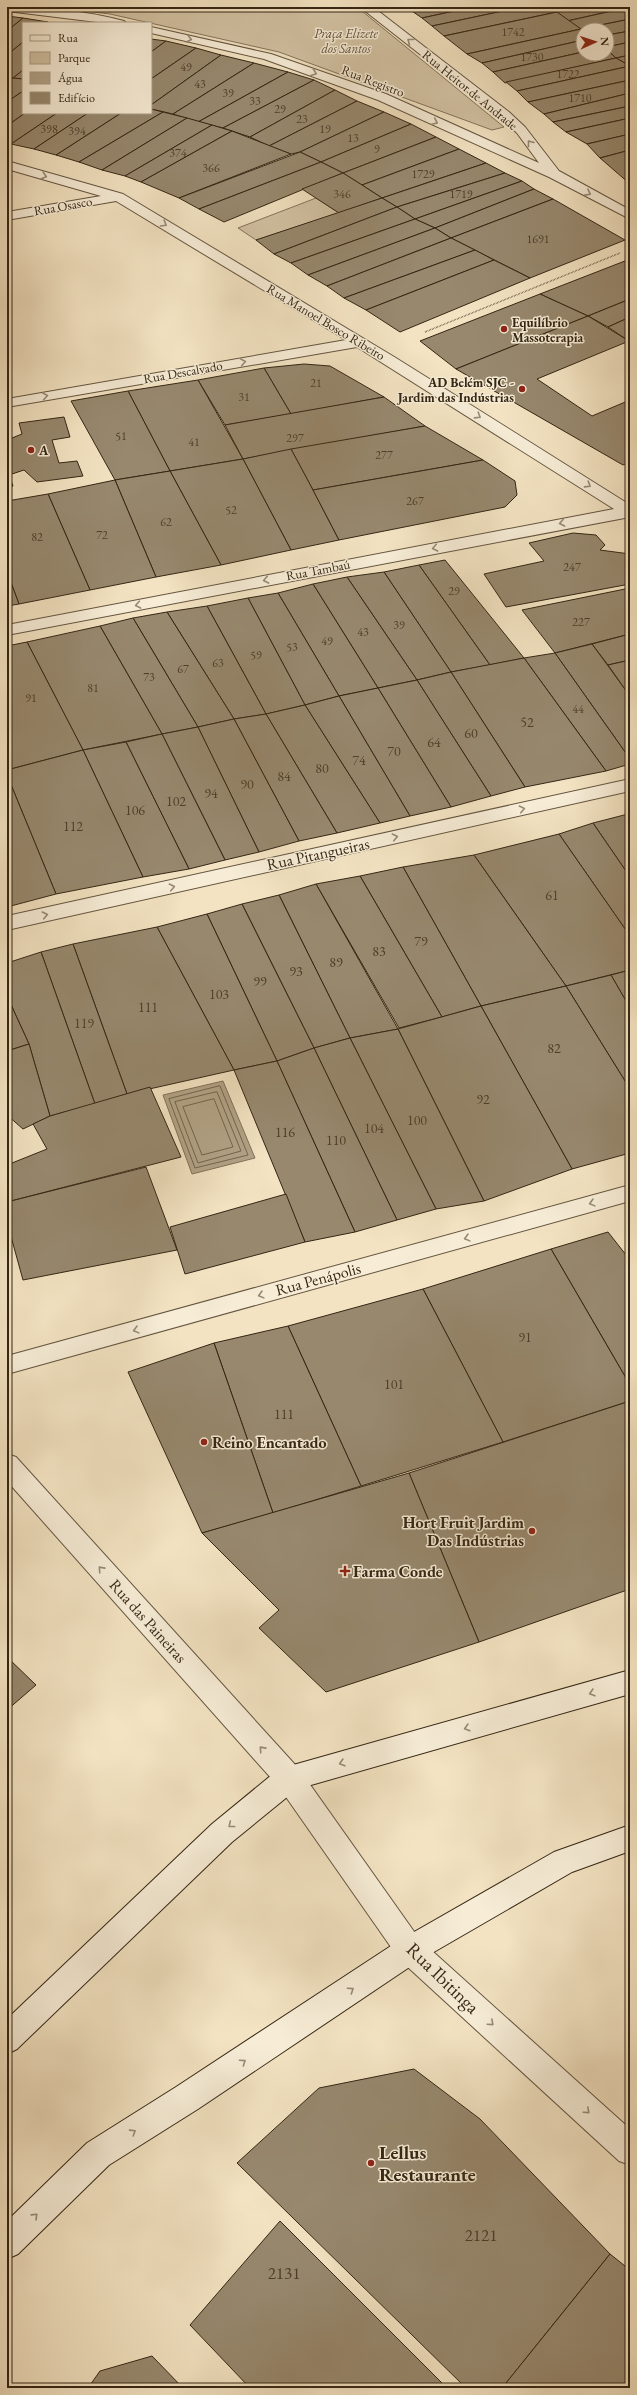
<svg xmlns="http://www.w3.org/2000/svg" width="637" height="2395" font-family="'EB Garamond',serif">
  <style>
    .green { fill: #d3c3a4; stroke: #84745c }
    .water { fill: #b2a387; stroke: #807159 }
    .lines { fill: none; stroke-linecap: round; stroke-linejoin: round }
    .shore { stroke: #73644e; stroke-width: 1 }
    .building { fill: #97886e; stroke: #342614 }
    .minor-casing { stroke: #645540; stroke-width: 2 }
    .secondary-casing { stroke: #342614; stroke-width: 2 }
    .path { stroke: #342614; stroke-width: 1.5; stroke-dasharray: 0.5 1; stroke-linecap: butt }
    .minor { fill: #f7edd7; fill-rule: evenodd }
    .secondary { fill: #f7edd7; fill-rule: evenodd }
    .oneway { stroke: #968a76 }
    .poi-dot { fill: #8f2418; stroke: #f7edd7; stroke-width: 1.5 }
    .labels { text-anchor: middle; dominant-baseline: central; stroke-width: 3; stroke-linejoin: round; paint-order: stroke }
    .far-number-label { font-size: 12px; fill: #4d3e2a }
    .far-park-label { font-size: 13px; font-style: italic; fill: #5c4d38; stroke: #f7edd7 }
    .far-street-label { font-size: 13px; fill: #342614; stroke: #f7edd7 }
    .far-poi-label { font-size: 13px; font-weight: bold; fill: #342614; stroke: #f7edd7; text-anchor: start }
    .number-label { font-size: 14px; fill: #4d3e2a }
    .street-label { font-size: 16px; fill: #342614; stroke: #f7edd7 }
    .poi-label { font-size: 16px; font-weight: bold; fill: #342614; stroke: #f7edd7; text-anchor: start }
    .near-number-label { font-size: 17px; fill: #4d3e2a }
    .near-street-label { font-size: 19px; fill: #342614; stroke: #f7edd7 }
    .near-poi-label { font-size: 19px; font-weight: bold; fill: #342614; stroke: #f7edd7; text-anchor: start }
  </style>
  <rect width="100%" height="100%" fill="#f3e3c2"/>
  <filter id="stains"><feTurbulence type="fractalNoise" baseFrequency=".005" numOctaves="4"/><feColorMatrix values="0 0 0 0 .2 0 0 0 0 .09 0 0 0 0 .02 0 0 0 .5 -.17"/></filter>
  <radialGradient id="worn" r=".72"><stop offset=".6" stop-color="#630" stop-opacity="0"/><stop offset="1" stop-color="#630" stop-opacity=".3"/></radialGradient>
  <!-- green -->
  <g class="green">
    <polygon points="52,7 357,7 504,127 492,130 279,52 110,14"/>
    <polygon points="316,198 339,213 256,240 238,228"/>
  </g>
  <!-- water -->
  <polygon class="water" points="223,1081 255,1158 192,1174 163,1095"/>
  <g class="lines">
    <!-- shore -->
    <g class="shore">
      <polygon points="220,1086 248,1155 195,1168 169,1099"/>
      <polygon points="217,1092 241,1151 198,1163 175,1102"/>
      <polygon points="214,1099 233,1147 202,1155 183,1107"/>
    </g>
  </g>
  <!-- building -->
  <g class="building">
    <polygon points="417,7 473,7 422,18 409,9"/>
    <polygon points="473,7 522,7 432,26 422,18"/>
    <polygon points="522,7 550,7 557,12 444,36 432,26"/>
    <polygon points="550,7 580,7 557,12"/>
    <polygon points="580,7 630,7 567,21 557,12"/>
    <polygon points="630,7 630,19 581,29 567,21"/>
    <polygon points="557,12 581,29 467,54 444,36"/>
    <polygon points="7,16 23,18 7,31"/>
    <polygon points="23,18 48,22 23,23 23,42 7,55 7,31"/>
    <polygon points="630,19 630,31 607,35 607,30 581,29"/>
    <polygon points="581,29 583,40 482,63 467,54"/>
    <polygon points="630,31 630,42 607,47 607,35"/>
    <polygon points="151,39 166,41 151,52"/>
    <polygon points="583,40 583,52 493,72 482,63"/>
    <polygon points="166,41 196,48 151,79 151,52"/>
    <polygon points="23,42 23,70 13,78 7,77 7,55"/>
    <polygon points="630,42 630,55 616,58 607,50 607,47"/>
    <polygon points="196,48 221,55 151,105 151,79"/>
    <polygon points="607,50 616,58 505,83 493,72 583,52 583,54 607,54"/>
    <polygon points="221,55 254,63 173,114 151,109 151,105"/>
    <polygon points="630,55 630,66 616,58"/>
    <polygon points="616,58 630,66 517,91 506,82"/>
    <polygon points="254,63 288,72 198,122 173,114"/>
    <polygon points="630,66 630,80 528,102 517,91"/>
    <polygon points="23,70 23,79 13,78"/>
    <polygon points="288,72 314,80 223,128 198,122"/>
    <polygon points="13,78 23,79 23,91 7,102 7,83"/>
    <polygon points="314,80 335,90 250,137 223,128"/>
    <polygon points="630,80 630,93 544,114 528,102"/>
    <polygon points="335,90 357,101 269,146 250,137"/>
    <polygon points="23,91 23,113 25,113 7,126 7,102"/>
    <polygon points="630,93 630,106 553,122 544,114"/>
    <polygon points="357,101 384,112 300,152 291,154 269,146"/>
    <polygon points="630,106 630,118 566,132 553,122"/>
    <polygon points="151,109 163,112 79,162 56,155 121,113 151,113"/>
    <polygon points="163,112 187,118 102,170 79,162"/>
    <polygon points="384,112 411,124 321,162 300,152"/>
    <polygon points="25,113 57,113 11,144 7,143 7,126"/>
    <polygon points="57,113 88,113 34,149 11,144"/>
    <polygon points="88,113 121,113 56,155 34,149"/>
    <polygon points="187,118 212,125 125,176 102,170"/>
    <polygon points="630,118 630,134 587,144 566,132"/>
    <polygon points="411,124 436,137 343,173 321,162"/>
    <polygon points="212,125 232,131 141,182 125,176"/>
    <polygon points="232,131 291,154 179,198 141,182"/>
    <polygon points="630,134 630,150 600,158 587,144"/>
    <polygon points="436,137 459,149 362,185 343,173"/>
    <polygon points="459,149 486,163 382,198 362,185"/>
    <polygon points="630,150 630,184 600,158"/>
    <polygon points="300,152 321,162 199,209 179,198"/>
    <polygon points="321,162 343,173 224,222 199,209"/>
    <polygon points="486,163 505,173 397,207 382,198"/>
    <polygon points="343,173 362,185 382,198 339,213 302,189"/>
    <polygon points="505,173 522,181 415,219 397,207"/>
    <polygon points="522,181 534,189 435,228 415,219"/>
    <polygon points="534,189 553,199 451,238 435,228"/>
    <polygon points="382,198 397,207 274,254 256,240"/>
    <polygon points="553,199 625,240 530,278 451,238"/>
    <polygon points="397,207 415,219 291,263 274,254"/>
    <polygon points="415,219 435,228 308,275 291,263"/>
    <polygon points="435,228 451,238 327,286 308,275"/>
    <polygon points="451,238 475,250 344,298 327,286"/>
    <polygon points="475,250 494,260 366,310 344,298"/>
    <polygon points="630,259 630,299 588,316 540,294"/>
    <polygon points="494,260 530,278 400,332 366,310"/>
    <polygon points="540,294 588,316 456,369 420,341"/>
    <polygon points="630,299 630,317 608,327 588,316"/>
    <polygon points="588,316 629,341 537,379 592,416 630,400 630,462 623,465 456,369"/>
    <polygon points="630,317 629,341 608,327"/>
    <polygon points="304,364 330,366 384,397 291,414 264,368"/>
    <polygon points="264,368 291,414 225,425 198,380"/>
    <polygon points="198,380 243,459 170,471 128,391"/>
    <polygon points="128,391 170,471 115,480 71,401"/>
    <polygon points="384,397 425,426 243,459 225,425"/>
    <polygon points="64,417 70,437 52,440 59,463 77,461 83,476 37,482 24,470 9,475 13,486 7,488 7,440 22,434 19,423"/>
    <polygon points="425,426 483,460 313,490 291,449"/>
    <polygon points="291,449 313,490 339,540 291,550 243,459"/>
    <polygon points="243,459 291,550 221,565 170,471"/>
    <polygon points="483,460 515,481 517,495 505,507 339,540 313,490"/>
    <polygon points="170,471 221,565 156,577 115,480"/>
    <polygon points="115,480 156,577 90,590 48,494"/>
    <polygon points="48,494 90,590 19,604 7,572 7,501"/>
    <polygon points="573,533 596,535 605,545 600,550 630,554 630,584 506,607 484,574 544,561 529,543"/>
    <polygon points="445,560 491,617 524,658 490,665 419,565"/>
    <polygon points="419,565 490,665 451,672 384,572"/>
    <polygon points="7,572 19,604 7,606"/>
    <polygon points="384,572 451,672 417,680 347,577"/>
    <polygon points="347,577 417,680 378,688 313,584"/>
    <polygon points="313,584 378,688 339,696 278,593"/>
    <polygon points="630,588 630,634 555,653 522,610"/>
    <polygon points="278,593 339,696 305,705 248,598"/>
    <polygon points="248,598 305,705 266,714 207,606"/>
    <polygon points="207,606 266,714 234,719 167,612"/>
    <polygon points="167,612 234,719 198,727 133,618"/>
    <polygon points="133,618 198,727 162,734 100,626"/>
    <polygon points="100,626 162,734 83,750 27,642"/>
    <polygon points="630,634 630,660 608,665 592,644"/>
    <polygon points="27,642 83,750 7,770 7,646"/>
    <polygon points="592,644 630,696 630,759 555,653"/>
    <polygon points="555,653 630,759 630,764 606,771 524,658"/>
    <polygon points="524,658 606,771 525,787 451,672"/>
    <polygon points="630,660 630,691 627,692 608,665"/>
    <polygon points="451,672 525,787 491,796 417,680"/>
    <polygon points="417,680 491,796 451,807 378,688"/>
    <polygon points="378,688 451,807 410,816 339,696"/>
    <polygon points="339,696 410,816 380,823 305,705"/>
    <polygon points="305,705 380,823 337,833 266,714"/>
    <polygon points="266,714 337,833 299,841 234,719"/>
    <polygon points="234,719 299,841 259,852 198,727"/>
    <polygon points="198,727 259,852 225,860 162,734"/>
    <polygon points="162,734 225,860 189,869 126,742"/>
    <polygon points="126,742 189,869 143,877 83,750"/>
    <polygon points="83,750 143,877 56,894 7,775 7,770"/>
    <polygon points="7,775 56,894 7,907"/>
    <polygon points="628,814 630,817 630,877 593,823"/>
    <polygon points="593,823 630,877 630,936 559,834"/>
    <polygon points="559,834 630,936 630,970 566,986 474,855"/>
    <polygon points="474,855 566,986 481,1006 403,867"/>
    <polygon points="403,867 481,1006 442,1017 360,876"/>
    <polygon points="360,876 442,1017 399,1028 316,884"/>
    <polygon points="316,884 398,1029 350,1038 279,895"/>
    <polygon points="279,895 350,1038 314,1048 242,904"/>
    <polygon points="242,904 314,1048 277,1061 207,914"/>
    <polygon points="207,914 277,1061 234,1070 157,927"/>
    <polygon points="157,927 234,1070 127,1094 73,944"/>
    <polygon points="73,944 127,1094 95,1104 41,952"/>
    <polygon points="41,952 95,1104 50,1116 29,1044 7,996 7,963"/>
    <polygon points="630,970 630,1008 611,975"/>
    <polygon points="611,975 630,1008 630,1089 566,986"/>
    <polygon points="566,986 630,1089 630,1153 572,1169 481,1006"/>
    <polygon points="7,996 29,1044 7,1051"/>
    <polygon points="481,1006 572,1169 484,1201 398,1029"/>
    <polygon points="398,1029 484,1201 436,1209 350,1038"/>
    <polygon points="350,1038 436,1209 397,1220 314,1048"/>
    <polygon points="29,1044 50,1116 23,1129 7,1115 7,1051"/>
    <polygon points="314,1048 397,1220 355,1232 277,1061"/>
    <polygon points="277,1061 355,1232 305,1242 234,1070"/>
    <polygon points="150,1087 181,1157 7,1202 7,1165 47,1149 33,1124 50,1116"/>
    <polygon points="146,1167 177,1250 23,1280 7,1222 7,1202"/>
    <polygon points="286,1194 305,1242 185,1274 170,1227"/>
    <polygon points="608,1232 630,1260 630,1385 551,1249"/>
    <polygon points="551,1249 630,1385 630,1401 503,1442 423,1289"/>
    <polygon points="423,1289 503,1442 361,1486 288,1326"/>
    <polygon points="288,1326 361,1486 273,1513 214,1343"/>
    <polygon points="214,1343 273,1513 202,1533 128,1372"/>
    <polygon points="630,1401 630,1589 479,1642 409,1473"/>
    <polygon points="409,1473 479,1642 326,1692 259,1628 279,1610 202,1533"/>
    <polygon points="7,1657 36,1685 7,1710"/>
    <polygon points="414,2069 480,2119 610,2254 502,2388 466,2388 237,2163 319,2088"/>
    <polygon points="280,2221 447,2388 250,2388 190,2325"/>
    <polygon points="610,2254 630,2270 630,2378 624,2388 502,2388"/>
    <polygon points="152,2356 183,2388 88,2388 100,2371"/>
  </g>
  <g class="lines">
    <defs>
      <g id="minor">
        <path d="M7 7C46 7 86 11 124 21L126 23H105L7 11Z"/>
        <polygon points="360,7 373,7 509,112 525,127 559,171 630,210 630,219 549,177 378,100 264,59 151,33 151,27 271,54 386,94 539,163 517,133 501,118"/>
        <polygon points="7,161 123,194 396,358 630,505 630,517 7,635 7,625 614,509 357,347 7,407 7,399 346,340 116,201 7,220 7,212 101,196 7,169"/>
        <polygon points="630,779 630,791 7,930 7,916"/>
        <polygon points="630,1185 630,1201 7,1374 7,1356"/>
        <polygon points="7,1454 16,1457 299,1769 420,1940 630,2129 630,2165 619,2161 400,1960 279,1787 7,1481"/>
      </g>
      <g id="secondary">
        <polygon points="630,1670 630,1694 297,1789 232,1842 17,2049 7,2054 7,2019 212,1824 279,1769"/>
        <polygon points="630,1825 630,1851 572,1872 420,1960 198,2109 109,2165 18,2254 7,2259 7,2221 87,2143 176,2087 400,1940 554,1852"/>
      </g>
    </defs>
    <!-- minor casing -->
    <use href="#minor" class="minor-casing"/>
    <!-- secondary casing -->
    <use href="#secondary" class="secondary-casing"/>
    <!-- path -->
    <polyline class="path" points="425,332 620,253"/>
    <!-- minor -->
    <use href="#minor" class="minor"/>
    <!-- secondary -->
    <use href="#secondary" class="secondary"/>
  </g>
  <!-- one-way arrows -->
  <defs><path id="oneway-chevron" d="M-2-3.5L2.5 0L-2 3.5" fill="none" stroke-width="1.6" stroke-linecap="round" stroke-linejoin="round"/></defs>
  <g class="oneway">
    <use href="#oneway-chevron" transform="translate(189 39) rotate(13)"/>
    <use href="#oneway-chevron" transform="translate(410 41) rotate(-142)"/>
    <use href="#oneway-chevron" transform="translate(314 73) rotate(20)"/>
    <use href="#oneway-chevron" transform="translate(435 122) rotate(25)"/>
    <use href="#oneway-chevron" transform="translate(530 143) rotate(-127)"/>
    <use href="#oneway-chevron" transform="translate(44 176) rotate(16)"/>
    <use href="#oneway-chevron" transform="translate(588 193) rotate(28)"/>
    <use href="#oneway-chevron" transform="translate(164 224) rotate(31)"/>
    <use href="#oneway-chevron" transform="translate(243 362) rotate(-10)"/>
    <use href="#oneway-chevron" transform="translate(45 396) rotate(-10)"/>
    <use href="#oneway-chevron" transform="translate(478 416) rotate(32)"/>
    <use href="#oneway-chevron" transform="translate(588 485) rotate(32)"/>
    <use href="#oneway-chevron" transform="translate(562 523) rotate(169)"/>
    <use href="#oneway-chevron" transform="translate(435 548) rotate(169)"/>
    <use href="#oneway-chevron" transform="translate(266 580) rotate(169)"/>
    <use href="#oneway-chevron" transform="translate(138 605) rotate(169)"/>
    <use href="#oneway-chevron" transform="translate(522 809) rotate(-12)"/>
    <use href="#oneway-chevron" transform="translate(395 837) rotate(-12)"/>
    <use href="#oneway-chevron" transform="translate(172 887) rotate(-12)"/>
    <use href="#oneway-chevron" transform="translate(45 915) rotate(-12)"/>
    <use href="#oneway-chevron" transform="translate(592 1203) rotate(165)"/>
    <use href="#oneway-chevron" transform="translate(467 1238) rotate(165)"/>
    <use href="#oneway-chevron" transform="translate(261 1295) rotate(165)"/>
    <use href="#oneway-chevron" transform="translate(136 1330) rotate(165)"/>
    <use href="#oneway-chevron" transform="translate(101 1569) rotate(-132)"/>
    <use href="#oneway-chevron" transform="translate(592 1693) rotate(164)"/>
    <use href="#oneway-chevron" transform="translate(467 1728) rotate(164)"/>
    <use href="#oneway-chevron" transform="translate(262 1749) rotate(-132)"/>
    <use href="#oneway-chevron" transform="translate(342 1763) rotate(164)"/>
    <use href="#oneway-chevron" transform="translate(231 1825) rotate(141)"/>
    <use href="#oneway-chevron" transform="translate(351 1990) rotate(-34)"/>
    <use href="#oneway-chevron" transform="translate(491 2023) rotate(42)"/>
    <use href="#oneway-chevron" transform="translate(243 2062) rotate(-34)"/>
    <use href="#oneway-chevron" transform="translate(587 2111) rotate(42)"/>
    <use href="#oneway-chevron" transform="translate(133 2132) rotate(-32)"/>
    <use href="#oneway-chevron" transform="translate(35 2216) rotate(-44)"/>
  </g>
  <!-- markers -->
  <g class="poi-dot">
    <circle cx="504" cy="329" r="4"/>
    <circle cx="522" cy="389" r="4"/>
    <circle cx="31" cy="450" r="4"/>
    <circle cx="204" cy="1442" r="4"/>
    <circle cx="532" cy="1531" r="4"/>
    <path d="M343 1565h4v4h4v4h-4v4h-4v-4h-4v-4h4z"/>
    <circle cx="371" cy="2163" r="4"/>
  </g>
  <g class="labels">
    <!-- far-number labels -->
    <g class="far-number-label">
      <text x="513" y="32">1742</text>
      <text x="532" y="57">1730</text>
      <text x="186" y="67">49</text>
      <text x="568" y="74">1722</text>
      <text x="200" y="84">43</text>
      <text x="228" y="93">39</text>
      <text x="580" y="98">1710</text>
      <text x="255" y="101">33</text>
      <text x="280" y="109">29</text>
      <text x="302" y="119">23</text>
      <text x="49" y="129">398</text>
      <text x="325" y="129">19</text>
      <text x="77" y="131">394</text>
      <text x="353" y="138">13</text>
      <text x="377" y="149">9</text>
      <text x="178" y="153">374</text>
      <text x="211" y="168">366</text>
      <text x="423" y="174">1729</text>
      <text x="342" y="194">346</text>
      <text x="461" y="194">1719</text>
      <text x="538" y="239">1691</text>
      <text x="316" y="383">21</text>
      <text x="244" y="397">31</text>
      <text x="121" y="436">51</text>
      <text x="295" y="438">297</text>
      <text x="194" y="442">41</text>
      <text x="384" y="455">277</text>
      <text x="415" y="501">267</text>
      <text x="231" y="510">52</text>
      <text x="166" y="522">62</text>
      <text x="102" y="535">72</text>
      <text x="37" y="537">82</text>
      <text x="572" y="567">247</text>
      <text x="454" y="591">29</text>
      <text x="581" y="622">227</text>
      <text x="399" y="625">39</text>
      <text x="363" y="632">43</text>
      <text x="327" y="641">49</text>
      <text x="292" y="647">53</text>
      <text x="256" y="655">59</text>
      <text x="218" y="663">63</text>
      <text x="183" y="669">67</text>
      <text x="149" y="677">73</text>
      <text x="93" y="688">81</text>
      <text x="31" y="698">91</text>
      <text x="578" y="709">44</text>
    </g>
    <!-- far-park labels -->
    <g class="far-park-label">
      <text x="346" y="33">Praça Elizete<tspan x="346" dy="15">dos Santos</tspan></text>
    </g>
    <!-- far-street labels -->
    <g class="far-street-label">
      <text transform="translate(373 81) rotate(21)">Rua Registro</text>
      <text transform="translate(470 90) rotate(39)">Rua Heitor de Andrade</text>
      <text transform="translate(63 206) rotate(-10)">Rua Osasco</text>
      <text transform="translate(326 322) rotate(31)">Rua Manoel Bosco Ribeiro</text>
      <text transform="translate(183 372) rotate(-10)">Rua Descalvado</text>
      <text transform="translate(318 570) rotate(-11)">Rua Tambaú</text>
    </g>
    <!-- far-poi labels -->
    <g class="far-poi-label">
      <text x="512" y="322">Equilíbrio<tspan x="512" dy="15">Massoterapia</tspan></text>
      <text x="514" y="382" text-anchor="end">AD Belém SJC -<tspan x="514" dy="15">Jardim das Indústrias</tspan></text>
      <text x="39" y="450">A</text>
    </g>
    <!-- number labels -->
    <g class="number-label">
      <text x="527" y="722">52</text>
      <text x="471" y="733">60</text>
      <text x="434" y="742">64</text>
      <text x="394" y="751">70</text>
      <text x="359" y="760">74</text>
      <text x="322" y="768">80</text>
      <text x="284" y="776">84</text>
      <text x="247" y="784">90</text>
      <text x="211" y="793">94</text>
      <text x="176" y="801">102</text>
      <text x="135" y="810">106</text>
      <text x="73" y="826">112</text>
      <text x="552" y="895">61</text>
      <text x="421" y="941">79</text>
      <text x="379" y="951">83</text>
      <text x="336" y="962">89</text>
      <text x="296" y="971">93</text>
      <text x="260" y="981">99</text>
      <text x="219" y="994">103</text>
      <text x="148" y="1007">111</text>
      <text x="84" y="1023">119</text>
      <text x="554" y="1048">82</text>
      <text x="483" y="1099">92</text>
      <text x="417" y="1120">100</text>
      <text x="374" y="1128">104</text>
      <text x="285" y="1132">116</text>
      <text x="336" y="1140">110</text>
      <text x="525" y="1337">91</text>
      <text x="394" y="1384">101</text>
      <text x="284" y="1414">111</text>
    </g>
    <!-- street labels -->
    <g class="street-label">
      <text transform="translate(318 854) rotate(-12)">Rua Pitangueiras</text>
      <text transform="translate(318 1279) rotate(-15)">Rua Penápolis</text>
      <text transform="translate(148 1621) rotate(48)">Rua das Paineiras</text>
    </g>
    <!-- poi labels -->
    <g class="poi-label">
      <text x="212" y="1442">Reino Encantado</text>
      <text x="524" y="1522" text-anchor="end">Hort Fruit Jardim<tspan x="524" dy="18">Das Indústrias</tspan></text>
      <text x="353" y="1571">Farma Conde</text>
    </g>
    <!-- near-number labels -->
    <g class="near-number-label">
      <text x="481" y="2235">2121</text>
      <text x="284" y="2273">2131</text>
    </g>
    <!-- near-street labels -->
    <g class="near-street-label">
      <text transform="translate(443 1978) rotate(44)">Rua Ibitinga</text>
    </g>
    <!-- near-poi labels -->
    <g class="near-poi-label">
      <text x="379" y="2152">Lellus<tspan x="379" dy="22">Restaurante</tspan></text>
    </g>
  </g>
  <!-- margin -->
  <rect width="637" height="2395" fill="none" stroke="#f3e3c2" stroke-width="24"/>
  <rect x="8" y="8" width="621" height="2379" fill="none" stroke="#342614" stroke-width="2"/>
  <rect x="12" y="12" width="613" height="2371" fill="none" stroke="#342614"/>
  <!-- legend -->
  <rect x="22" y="22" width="130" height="92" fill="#f7edd7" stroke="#a99d89"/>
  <rect x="30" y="35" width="20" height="6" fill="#f7edd7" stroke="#a99d89"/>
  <text x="58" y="42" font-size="12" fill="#342614">Rua</text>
  <rect x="30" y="52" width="20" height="12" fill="#d3c3a4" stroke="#a99d89"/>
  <text x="58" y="62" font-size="12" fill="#342614">Parque</text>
  <rect x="30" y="72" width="20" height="12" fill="#b2a387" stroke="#a99d89"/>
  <text x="58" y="82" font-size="12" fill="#342614">Água</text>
  <rect x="30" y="92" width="20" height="12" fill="#97886e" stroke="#a99d89"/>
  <text x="58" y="102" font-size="12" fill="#342614">Edifício</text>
  <!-- north arrow -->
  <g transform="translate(595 42) rotate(87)"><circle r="19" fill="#f7edd7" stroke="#a99d89"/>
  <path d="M0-3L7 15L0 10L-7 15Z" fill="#8f2418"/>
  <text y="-6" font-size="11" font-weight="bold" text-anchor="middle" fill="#342614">N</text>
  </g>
  <rect width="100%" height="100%" filter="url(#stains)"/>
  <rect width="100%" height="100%" fill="url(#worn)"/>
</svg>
